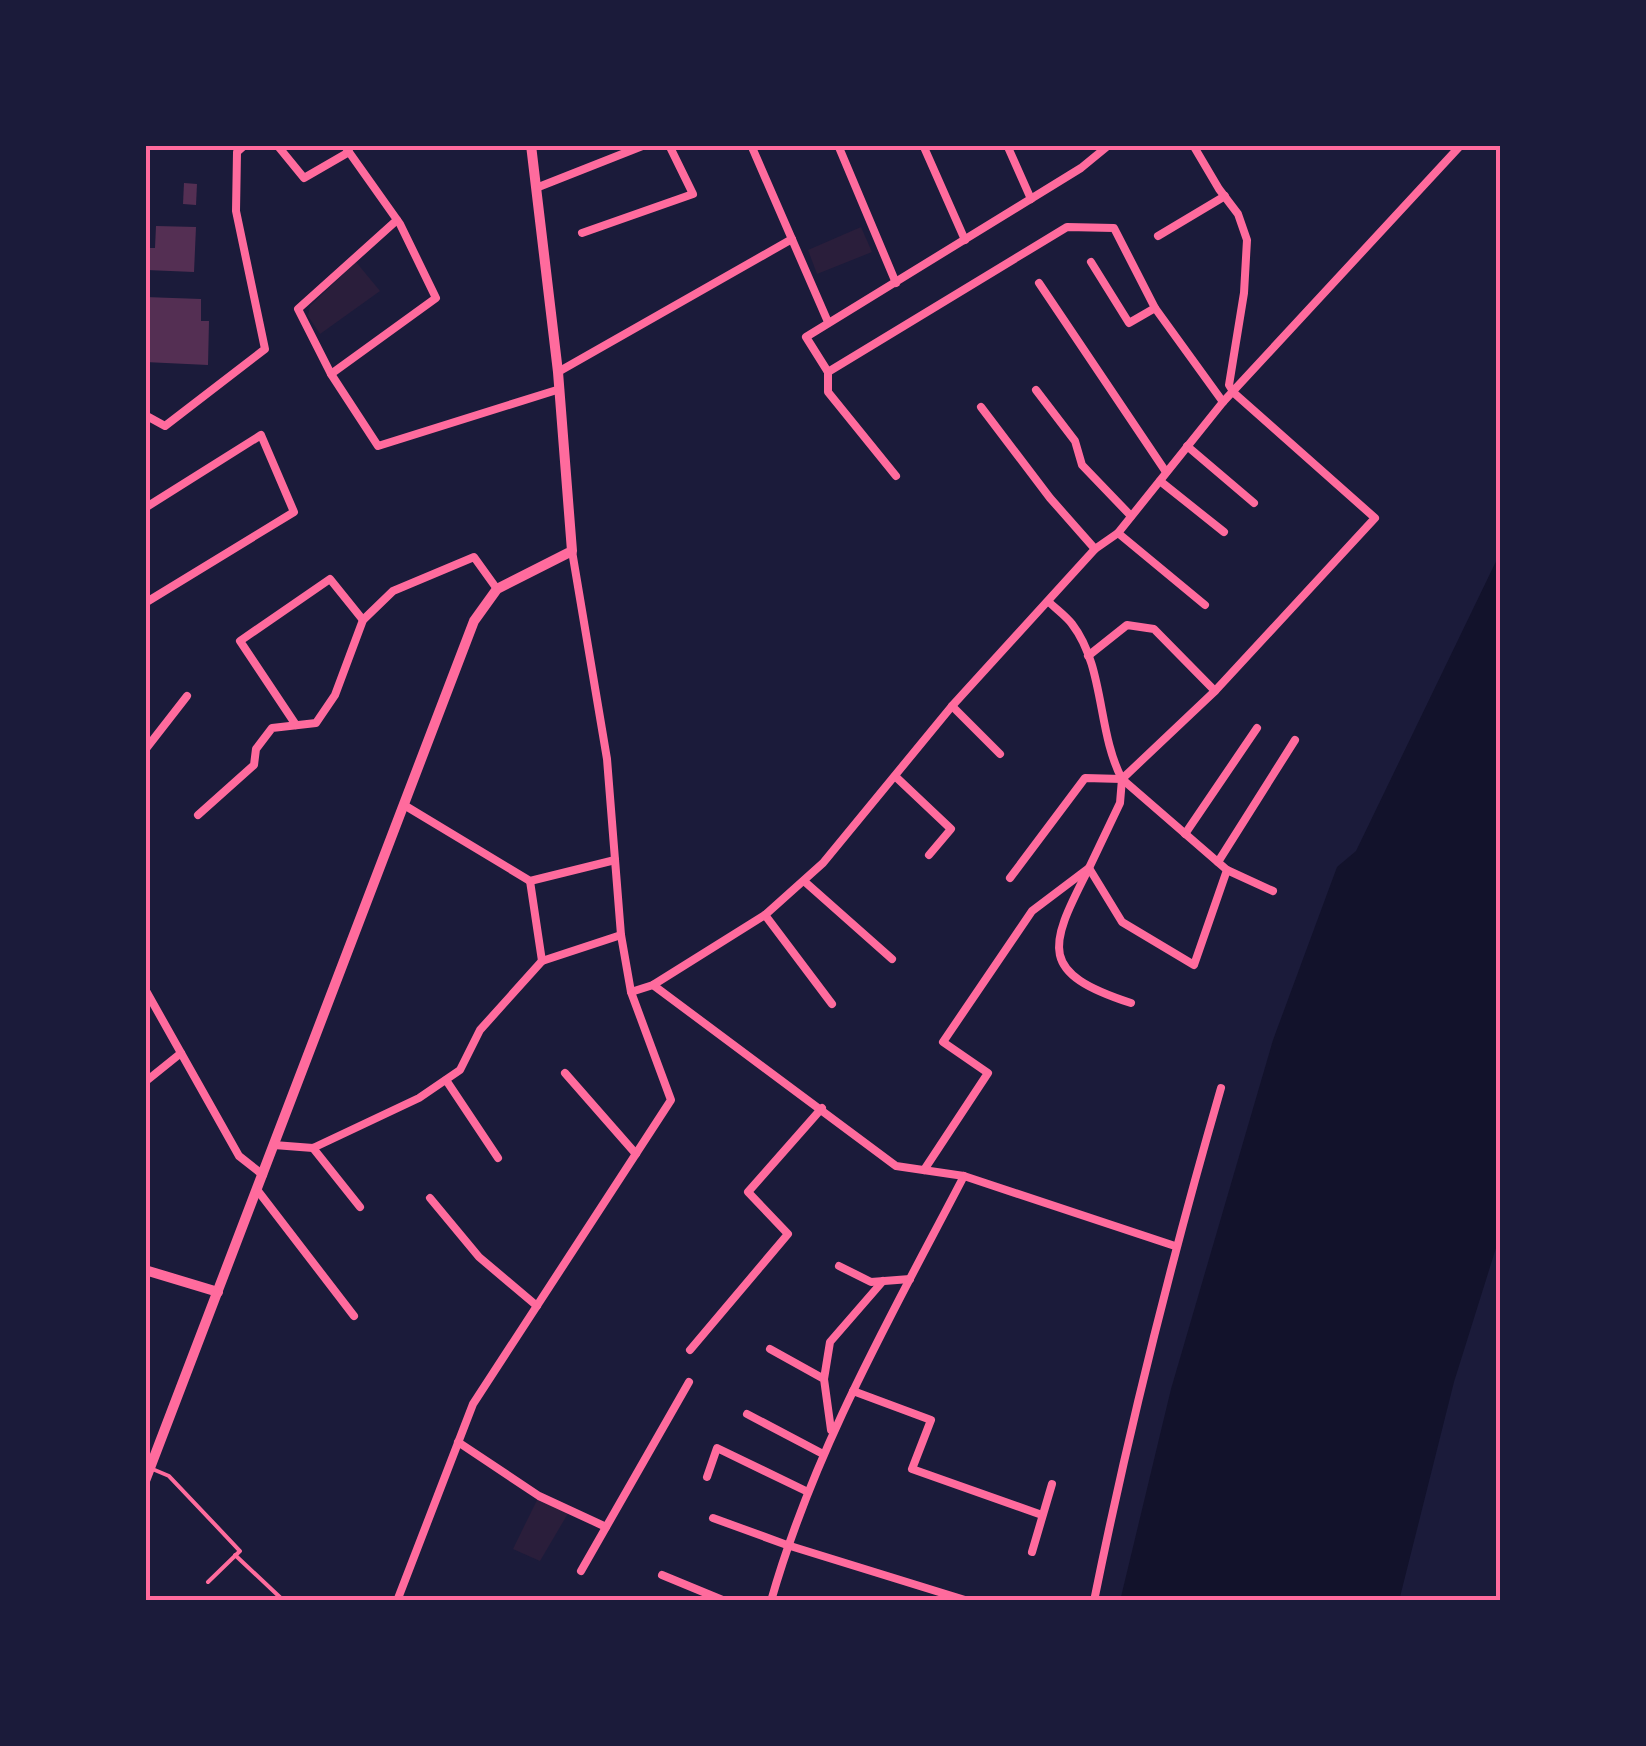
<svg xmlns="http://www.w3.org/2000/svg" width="1646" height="1746" font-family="Lora,serif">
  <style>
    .green { fill: #2a1e3b }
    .water { fill: #12122b }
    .building { fill: #542f53 }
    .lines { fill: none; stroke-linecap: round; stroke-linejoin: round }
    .service { stroke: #ff6b9d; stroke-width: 4 }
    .minor { stroke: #ff6b9d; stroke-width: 8 }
    .tertiary { stroke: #ff6b9d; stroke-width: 10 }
    .neatline { fill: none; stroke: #ff6b9d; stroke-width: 4 }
  </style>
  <rect width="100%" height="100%" fill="#1b1b3a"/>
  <!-- green -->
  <g class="green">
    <polygon points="861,227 872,252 817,274 808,250"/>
    <polygon points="356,262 380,291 320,334 308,316 310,306"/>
    <polygon points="539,1496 570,1510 540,1561 513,1549"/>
  </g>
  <!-- water -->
  <polygon class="water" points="1501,551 1501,1232 1454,1382 1399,1601 1120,1601 1171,1389 1273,1040 1337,867 1356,851"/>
  <!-- building -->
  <g class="building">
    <polygon points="184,183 197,184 196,205 183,204"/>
    <polygon points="156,226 196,227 194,272 147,270 148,248 155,248"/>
    <polygon points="145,297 201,299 201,321 209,321 208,365 145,362"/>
  </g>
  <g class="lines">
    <!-- service -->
    <g class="service">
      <polyline points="150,1468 169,1476 240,1551 208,1582"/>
      <polyline points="235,1555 284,1601"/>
    </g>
    <!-- minor -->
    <g class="minor">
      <polyline points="277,145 304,178 349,152"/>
      <polyline points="344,145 400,224 436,298 331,374 378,446 560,389"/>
      <polyline points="751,145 828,322"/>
      <polyline points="838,145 896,283"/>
      <polyline points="923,145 965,240"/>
      <polyline points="1007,145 1031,199"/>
      <polyline points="536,188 645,145"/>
      <polyline points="582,233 693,194 669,145"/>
      <polyline points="1158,236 1225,196"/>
      <polyline points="1091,262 1129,323 1155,308 1223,402"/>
      <polyline points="1039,283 1166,472"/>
      <polyline points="558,372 792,239"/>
      <polyline points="828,372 1067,227 1114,228 1155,308"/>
      <polyline points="331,374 298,309 397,220"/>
      <polyline points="1036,390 1075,441 1082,465 1131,516"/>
      <polyline points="981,407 1050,498 1095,549"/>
      <polyline points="145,415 165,426 265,349 236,211 237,152 245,145"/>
      <polyline points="1187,446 1254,503"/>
      <polyline points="896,476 828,392 828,372 806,337 1081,168 1109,145"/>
      <polyline points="1160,481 1224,532"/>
      <polyline points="145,508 261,435 294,512 145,603"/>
      <polyline points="1118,533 1205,605"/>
      <path d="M1049 602C1056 609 1066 616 1072 624 1105 667 1097 732 1122 779L1227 870 1273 891"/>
      <polyline points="1088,656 1127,625 1154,629 1215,691"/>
      <polyline points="952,706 1000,754"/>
      <polyline points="296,725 240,641 330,579 363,620"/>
      <polyline points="145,750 187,696"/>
      <polyline points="896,777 951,829 929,855"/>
      <polyline points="404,805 530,881 615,860"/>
      <polyline points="198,815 254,765 256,749 272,728 316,723 335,695 363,620 393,591 474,557 497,589"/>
      <polyline points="1185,834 1257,728"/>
      <polyline points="1218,862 1295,740"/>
      <polyline points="1089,868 1122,922 1194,965 1227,870"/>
      <path d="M1087 872C1048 948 1039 973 1131 1003"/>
      <polyline points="1010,878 1085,778 1122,779"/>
      <polyline points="530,881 542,961"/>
      <polyline points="804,881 892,959"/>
      <polyline points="765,915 832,1004"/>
      <polyline points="653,985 896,1166 964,1176 1175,1246"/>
      <polyline points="145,989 239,1156 263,1175"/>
      <polyline points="631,992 653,985 765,915 823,863 952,706 1095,549 1118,533 1223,402 1461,145"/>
      <polyline points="565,1073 636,1154"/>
      <polyline points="446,1080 498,1158"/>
      <polyline points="145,1082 181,1053"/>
      <polyline points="274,1145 313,1148 419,1098 460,1070 480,1030 542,961 621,935"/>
      <polyline points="313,1148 360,1207"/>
      <polyline points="924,1170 988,1073 943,1042 1032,911 1089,868 1120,803 1122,779 1215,691 1375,518 1234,393 1229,385 1244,293 1247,240 1238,214 1219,189 1193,145"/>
      <polyline points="258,1191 354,1316"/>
      <polyline points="430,1198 479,1257 537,1306"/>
      <polyline points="839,1266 871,1282 910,1279"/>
      <polyline points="770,1349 824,1379 831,1430"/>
      <polyline points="690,1350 788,1234 748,1192 822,1108"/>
      <polyline points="824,1379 830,1342 883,1281"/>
      <polyline points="853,1391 931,1420 912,1469 1042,1515"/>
      <polyline points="747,1414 823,1454"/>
      <polyline points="458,1442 539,1496 606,1527"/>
      <polyline points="707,1477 717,1448 808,1492"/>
      <polyline points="713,1518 787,1545 965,1600"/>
      <polyline points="1032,1552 1052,1484"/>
      <polyline points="581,1571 689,1382"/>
      <polyline points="662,1575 725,1601"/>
      <polyline points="397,1601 473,1404 671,1100 631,992 621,935 607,759 572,551"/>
      <path d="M771 1601C814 1450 892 1314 964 1176"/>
      <path d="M1094 1601C1129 1428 1172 1258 1221 1088"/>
    </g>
    <!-- tertiary -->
    <g class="tertiary">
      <polyline points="145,1270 218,1292"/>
      <polyline points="145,1481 474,621 497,589 572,551 558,372 531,145"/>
    </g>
  </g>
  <!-- border -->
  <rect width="1646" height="1746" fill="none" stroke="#1b1b3a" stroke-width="295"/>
  <rect x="148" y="148" width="1350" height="1450" class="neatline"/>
</svg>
